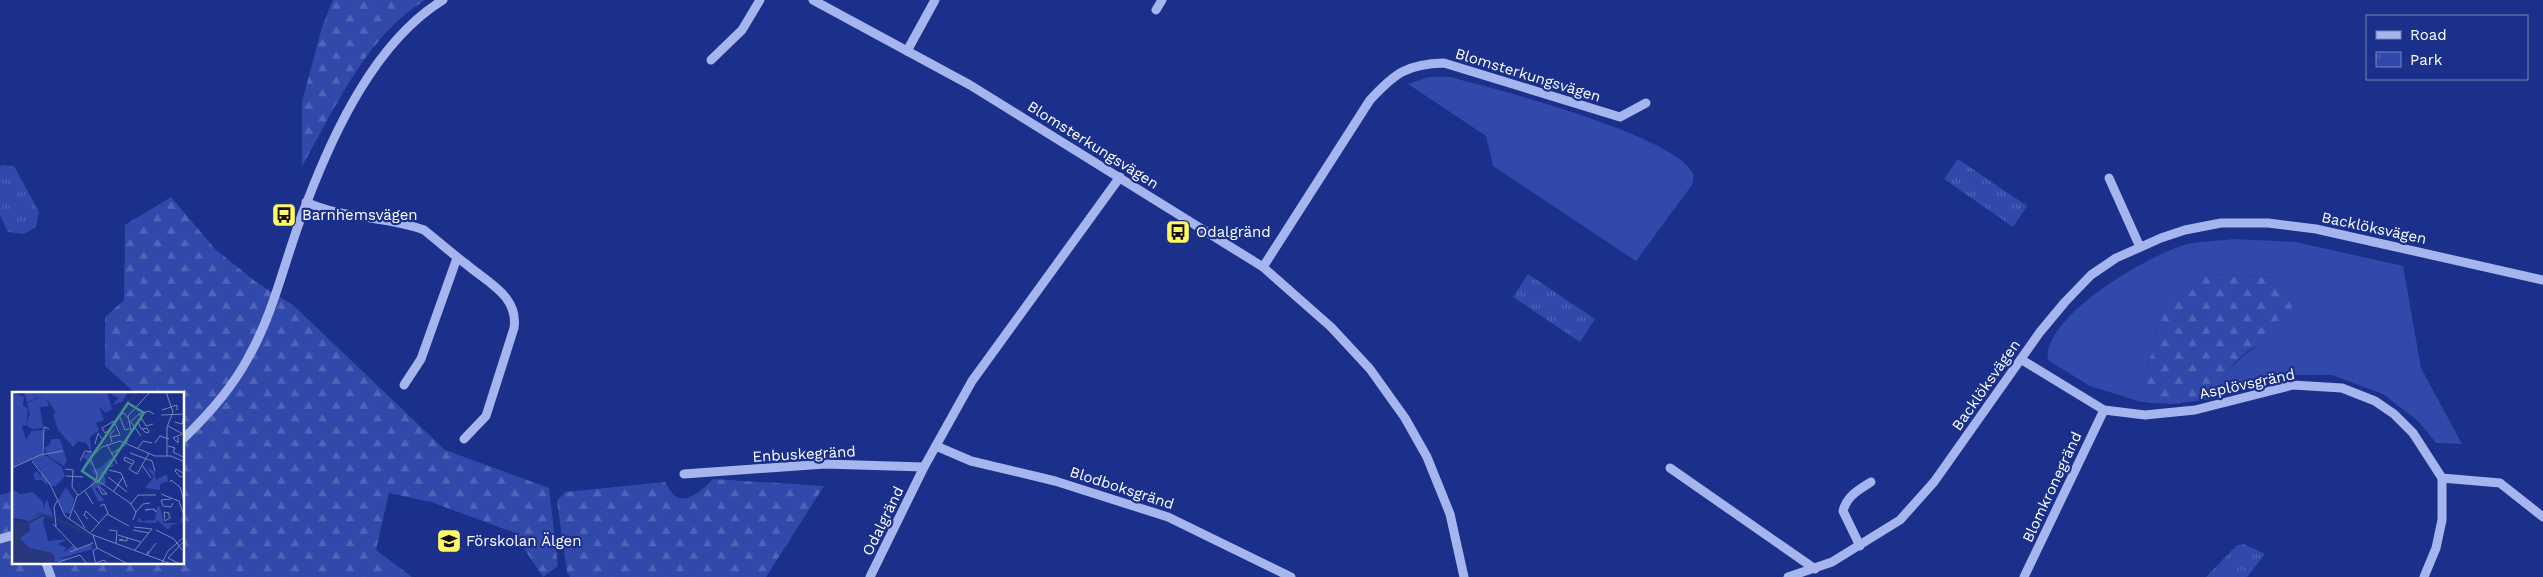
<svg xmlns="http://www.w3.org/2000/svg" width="2543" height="577" font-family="'Work Sans',sans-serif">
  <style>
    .grass { fill: #3149ab }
    .forest { fill: url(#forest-firs) }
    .park { fill: url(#park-tufts) }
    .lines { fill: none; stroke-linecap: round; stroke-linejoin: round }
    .minor { stroke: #a6b5ed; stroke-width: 9 }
    .labels { text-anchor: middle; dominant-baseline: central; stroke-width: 4.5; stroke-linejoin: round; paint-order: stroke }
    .street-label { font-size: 15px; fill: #fff; stroke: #1b308b }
    .poi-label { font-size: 15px; fill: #fff; stroke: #1b308b; text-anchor: start }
    .inset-river { fill: none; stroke: #28377c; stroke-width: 2.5 }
    .inset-road { fill: none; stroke: #7683b9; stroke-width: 1 }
    .view { fill: #3f918b; fill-opacity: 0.15; stroke: #3f918b; stroke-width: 2.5 }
    .inset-edge { fill: none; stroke: #fff; stroke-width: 2.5 }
  </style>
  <defs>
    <pattern id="forest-firs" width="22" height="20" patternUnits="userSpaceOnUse" patternTransform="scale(1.25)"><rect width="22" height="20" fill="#3149ab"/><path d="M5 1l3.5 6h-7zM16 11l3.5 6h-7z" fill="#5064b8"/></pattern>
    <pattern id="park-tufts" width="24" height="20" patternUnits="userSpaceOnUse" patternTransform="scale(1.25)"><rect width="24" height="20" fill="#3149ab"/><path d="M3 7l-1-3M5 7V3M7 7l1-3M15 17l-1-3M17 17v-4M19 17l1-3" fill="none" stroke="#5064b8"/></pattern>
  </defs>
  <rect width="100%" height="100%" fill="#1b308b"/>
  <!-- grass -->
  <g class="grass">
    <path d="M1428 77H1450C1493 88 1678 136 1693 174 1694 178 1693 182 1692 185L1636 261 1493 166 1486 136 1408 84Z"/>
    <path d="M2233 239 2296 242 2403 266 2421 368 2462 444 2436 443 2418 421 2383 394 2332 375H2292L2211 399C2225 371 2239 354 2269 341L2279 278 2208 274 2153 316 2158 341 2149 360 2141 402 2090 386 2048 360C2041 317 2151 253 2188 244 2202 241 2218 241 2233 239Z"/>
  </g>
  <!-- forest -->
  <g class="forest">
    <path d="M333 0H425C366 36 335 109 302 166V102L322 27Z"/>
    <polygon points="171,197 215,249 256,282 293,305 445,450 549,488 558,566 543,577 513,532 431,502 389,493 376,550 412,577 0,577 0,495 14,491 14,563 184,563 184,393 135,393 105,366 105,317 124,300 125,225"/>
    <path d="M2208 274 2279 278 2294 303C2288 318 2284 331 2269 341 2263 345 2255 346 2248 351 2231 363 2220 381 2211 399L2173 404 2141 402 2149 360 2158 341 2153 316 2168 297Z"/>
    <path d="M713 479 824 486 766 577H570L567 572 557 501 565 492 665 482C668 486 671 493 675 496 688 505 705 487 713 479Z"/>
  </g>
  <!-- park -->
  <g class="park">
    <polygon points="1958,159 2027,206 2013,227 1944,179"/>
    <polygon points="3,165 14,166 39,212 36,227 24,234 8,232 0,215 0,166"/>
    <polygon points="1528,274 1595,319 1580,342 1513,297"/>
    <polygon points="2244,544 2265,554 2247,577 2206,577 2236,546"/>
  </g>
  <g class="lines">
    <!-- minor -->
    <g class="minor">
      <polyline points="813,0 970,85 1263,267 1331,327 1370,369 1405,418 1427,457 1450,514 1464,577"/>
      <polyline points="1156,10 1162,0"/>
      <polyline points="907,51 935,0"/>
      <polyline points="711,60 742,30 760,0"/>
      <polyline points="2109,178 2140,247"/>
      <path d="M306 202C342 219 386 216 424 230 438 241 451 253 466 264 487 282 519 296 514 328L486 416 464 439"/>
      <path d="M1263 267 1370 100C1395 73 1407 64 1444 63L1620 117 1646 103"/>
      <polyline points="2022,360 2104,410 2145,415 2195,410 2293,385 2342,388 2375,401 2394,414 2413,433 2442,478 2442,520 2436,548 2424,577"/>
      <polyline points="404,385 421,359 457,258"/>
      <path d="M184 438C208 415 232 388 248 358 276 309 286 253 307 202 334 131 376 41 443 0"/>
      <polyline points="936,446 971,461 1055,481 1168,517 1291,577"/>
      <polyline points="1670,468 1815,569"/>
      <polyline points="684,474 825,464 924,467"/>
      <polyline points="2442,478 2500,483 2543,517"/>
      <polyline points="0,539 14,535"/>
      <path d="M1860 546 1843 511C1847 496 1858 490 1871 482"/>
      <polyline points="46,563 51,577"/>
      <polyline points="870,577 924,467 972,381 1120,177"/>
      <polyline points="1788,577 1832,562 1900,520 1934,482 2040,332 2065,302 2091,275 2116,258 2161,238 2185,230 2221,223 2268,223 2316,229 2543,280"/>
      <polyline points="2024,577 2104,410"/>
    </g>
  </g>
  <!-- icons -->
  <defs>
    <symbol id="bus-square" viewBox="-11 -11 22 22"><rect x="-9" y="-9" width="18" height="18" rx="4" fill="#fef963" stroke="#1b308b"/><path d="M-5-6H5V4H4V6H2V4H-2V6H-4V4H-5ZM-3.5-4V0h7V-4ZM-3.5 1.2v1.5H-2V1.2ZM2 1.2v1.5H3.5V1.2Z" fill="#111"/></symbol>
    <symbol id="school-square" viewBox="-11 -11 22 22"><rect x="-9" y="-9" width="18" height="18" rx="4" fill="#fef963" stroke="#1b308b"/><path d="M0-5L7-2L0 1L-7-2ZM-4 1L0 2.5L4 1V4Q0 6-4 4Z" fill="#111"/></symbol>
  </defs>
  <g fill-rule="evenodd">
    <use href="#bus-square" x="270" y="201" width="28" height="28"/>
    <use href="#bus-square" x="1164" y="218" width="28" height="28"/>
    <use href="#school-square" x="435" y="527" width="28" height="28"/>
  </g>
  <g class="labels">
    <!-- street labels -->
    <g class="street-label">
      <text transform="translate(1528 75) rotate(17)">Blomsterkungsvägen</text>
      <text transform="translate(1093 145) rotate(32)">Blomsterkungsvägen</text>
      <text transform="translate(2374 228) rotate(12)">Backlöksvägen</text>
      <text transform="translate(2247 384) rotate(-12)">Asplövsgränd</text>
      <text transform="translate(1986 385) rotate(-55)">Backlöksvägen</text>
      <text transform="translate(804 454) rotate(-3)">Enbuskegränd</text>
      <text transform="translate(2052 487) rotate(-65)">Blomkronegränd</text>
      <text transform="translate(1122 488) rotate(18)">Blodboksgränd</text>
      <text transform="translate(883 521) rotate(-64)">Odalgränd</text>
    </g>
    <!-- poi labels -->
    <g class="poi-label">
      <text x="302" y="215">Barnhemsvägen</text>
      <text x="1196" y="232">Odalgränd</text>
      <text x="466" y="541">Förskolan Älgen</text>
    </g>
  </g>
  <!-- overview -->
  <g transform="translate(12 392)">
    <rect width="172" height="172" fill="#1b308b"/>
    <path d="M27 0 30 3 31 0 32 6H28L35 8 37 14 28 15 31 36 20 37 14 33 18 22 15 11 27 6ZM0 26H8L14 48 19 39 32 38 30 61 40 68 31 76 28 77 20 68 0 75ZM0 97 8 102 21 100 31 110V119L14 128 0 126Z" fill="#3149ab"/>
    <path d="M0 0 12 5 11 13 16 17 14 34 10 33 8 26H0ZM12 0H29L30 6 31 0H95L100 17 94 21 87 15 92 28 84 31 87 38 78 45 80 74 71 65 78 58 74 51 66 49 61 55 46 38 41 22 44 21 36 8 30 9 28 5 15 10ZM96 0 100 1 116 0 110 10 101 13 106 6ZM98 66 102 74 91 78H95V83L92 82 94 91 83 97 92 108 87 110 78 93 84 84 79 78 90 75ZM40 68 50 75 53 84 43 95 34 91 38 97 30 88H23L21 82 25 79 29 85 28 74 31 76ZM134 75 142 79 144 88 155 82 156 89 148 92V98L133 96 142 85ZM54 95 62 107 59 121H52L46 108ZM35 107 41 125H33L31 129 36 149 56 147 46 152 55 156 45 167 59 165 43 172 42 167 33 160 17 156 8 146 18 138 15 127 29 121ZM145 114 148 115 152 131H168L170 123 172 130 159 133 156 138 145 128 144 131 125 130 127 125 130 129 143 128Z" fill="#3149ab"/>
    <path d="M39 47H48L55 69 52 74 37 65 32 56 38 52ZM79 152 81 157 45 167V161L54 159 61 153 65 157Z" fill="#3149ab"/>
    <path d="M0 128 16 131 17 140 9 143V149L18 156 40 161 43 165 41 172H0Z" fill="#28377c"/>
    <path class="inset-river" d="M112 15 126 0M44 127 79 143M16 131 31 123 42 126"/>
    <path class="inset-road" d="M154 0 161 20 155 35V64M150 18 165 13V18M127 22 137 19 142 22M149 23 173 22M116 26 112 21 107 23 113 38 117 37M119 30 129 44M163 30 170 32 173 19M117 31 127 22 134 34 141 32M156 34 173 43M130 37 135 36 137 40 134 41 128 35 126 29 130 27M98 45 108 43 102 29 90 36 93 41 101 35M166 45V51L161 46 170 42M100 50 98 43 103 37M114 51 119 39 116 24 138 0M143 51 148 44 157 47M83 52 86 41 91 48M95 52 105 72M156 54 163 56 161 60 173 66M126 56 131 49 140 51M118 61 140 69 143 79M31 62 32 35 37 37M99 62 113 53M20 69 38 92 53 124 81 143 162 173M68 69 73 59 80 60M120 72 112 68 113 65 122 69V70L117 77 125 82 137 61M130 73 139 86M0 76 28 63 51 59M53 77 61 78 60 95 66 103M97 78 109 81 115 95M171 81 164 77 163 79 168 85 171 84M54 84 71 85M96 85 115 100M85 88 118 111 124 120 121 128M158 90 159 88 168 95 172 109M86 94 90 102H95L88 95M73 99 81 112M102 99 111 85M149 102 167 109 173 127M159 107 149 108 151 114 159 115 161 111M119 112 126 103H144M137 117 133 118 141 117 144 120 142 117H141M62 118 73 136M124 120 131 112 138 111M95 122 117 134M157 125V121L152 120 153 129 159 125M57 127 65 104 84 90 85 82 78 66 90 55 108 49 143 64H159L173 70M76 127 72 123 74 119 87 131M41 132 65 157M44 134 42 115 45 109M122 135 140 137 123 158M97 138 105 139 104 151M121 138 137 141M144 138 162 147 170 158M79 140 96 121 92 112 88 114M81 143 85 156 118 173M106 143 129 150M111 147 107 148 115 149V145M136 159 135 163 144 151M58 160 81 151M47 170 68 163 76 173M84 171 92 168 97 173M150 171 156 159 173 144M168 172 156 166 173 148M84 173 81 159 85 156"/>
    <path class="view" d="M116 11 132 21 86 90 70 79Z"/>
    <rect width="172" height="172" class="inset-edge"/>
  </g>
  <!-- legend -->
  <rect x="2366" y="15" width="162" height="65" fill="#1b308b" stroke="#7683b9"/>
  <rect x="2376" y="31" width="25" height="8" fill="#a6b5ed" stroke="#7683b9"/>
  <text x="2410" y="40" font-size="15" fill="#ffffff">Road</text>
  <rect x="2376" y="52" width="25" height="15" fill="url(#park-tufts)" stroke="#7683b9"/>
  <text x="2410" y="65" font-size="15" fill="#ffffff">Park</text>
</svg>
